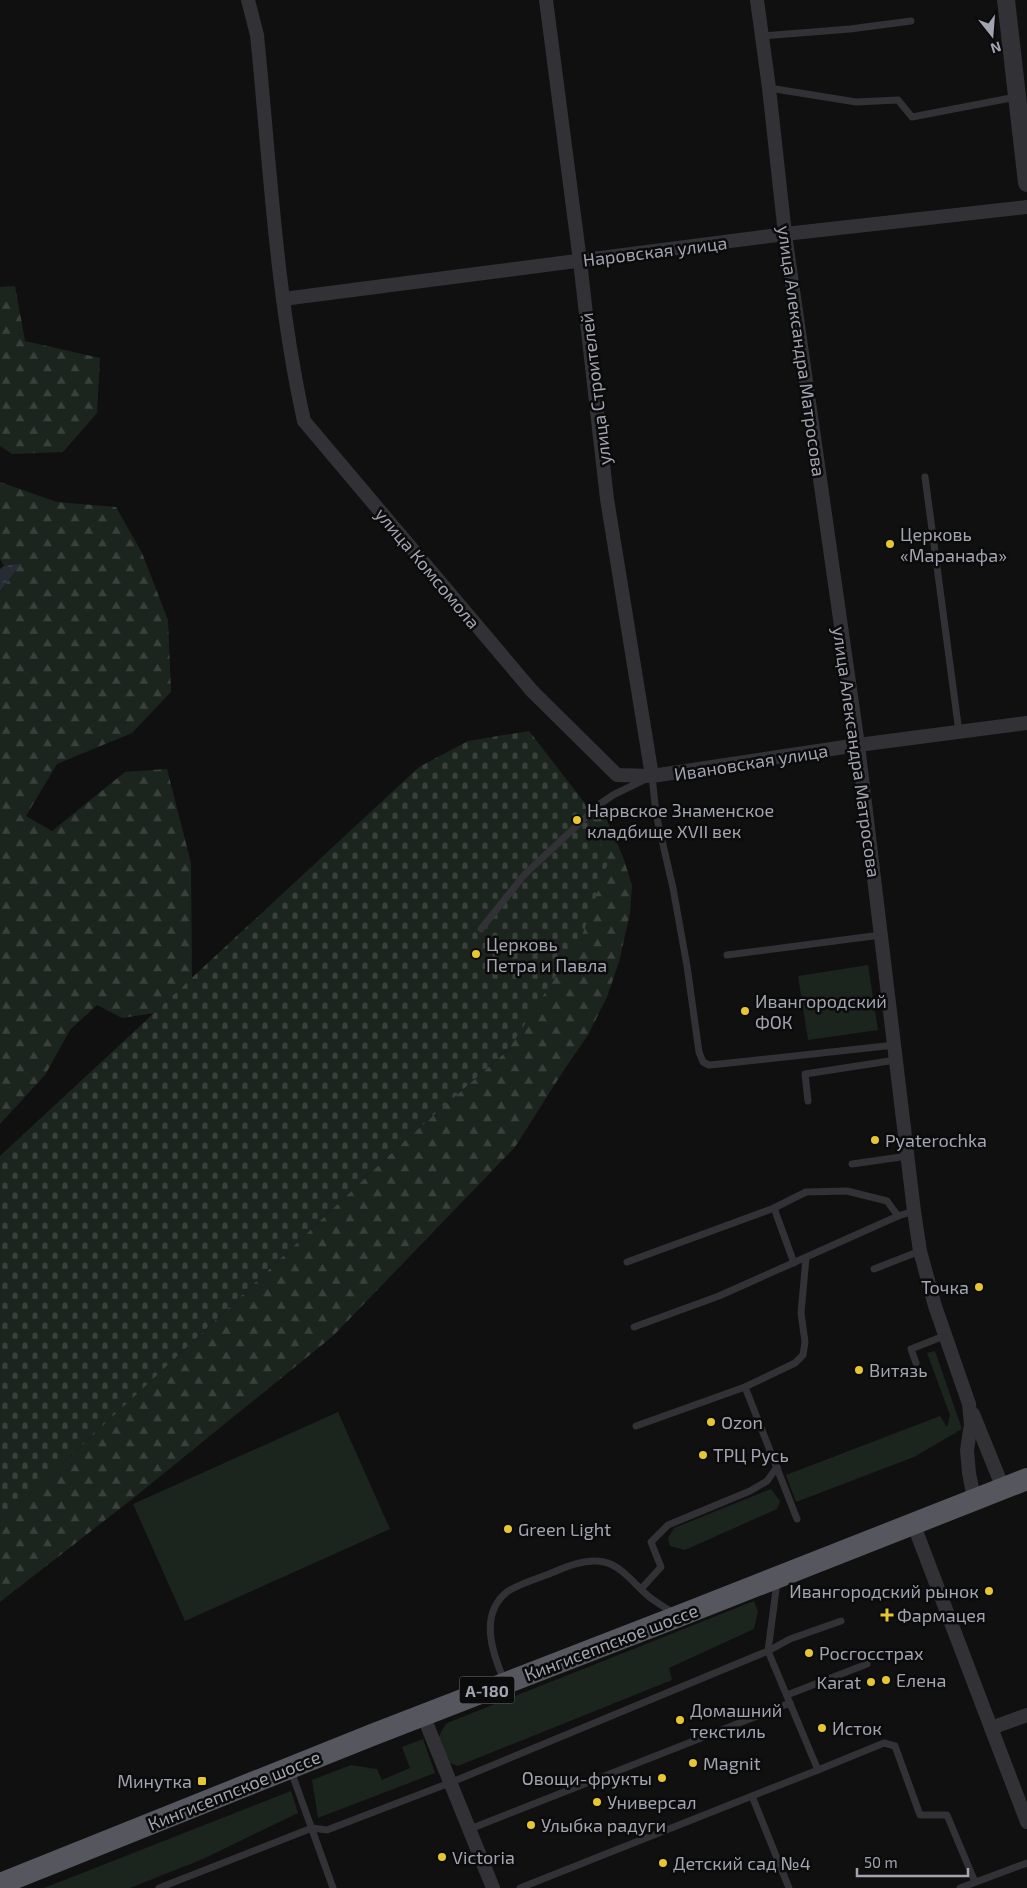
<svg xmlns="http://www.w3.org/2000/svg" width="1027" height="1888" font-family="'Exo 2',sans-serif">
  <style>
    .green { fill: #1c241e }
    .forest { fill: url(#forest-firs) }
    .cemetery { fill: url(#cemetery-stones) }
    .water { fill: url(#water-ripples) }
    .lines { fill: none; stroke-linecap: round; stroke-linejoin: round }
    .service { stroke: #313136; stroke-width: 7 }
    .minor { stroke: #313136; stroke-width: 14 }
    .tertiary { stroke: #313136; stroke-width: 18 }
    .trunk { stroke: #55565e; stroke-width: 22 }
    .poi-dot { fill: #e8c631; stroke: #0b0b0c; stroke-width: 2 }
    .labels { text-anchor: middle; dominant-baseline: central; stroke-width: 5; stroke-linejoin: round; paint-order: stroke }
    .shield { fill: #0b0b0c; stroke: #757680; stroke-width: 1 }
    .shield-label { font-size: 16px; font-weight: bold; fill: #a2a4b1 }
    .street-label { font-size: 18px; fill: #a2a4b1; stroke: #0b0b0c }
    .poi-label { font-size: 18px; fill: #a2a4b1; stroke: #0b0b0c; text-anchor: start }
  </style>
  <defs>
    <pattern id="forest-firs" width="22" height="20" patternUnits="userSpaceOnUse" patternTransform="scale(1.25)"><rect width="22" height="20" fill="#1c241e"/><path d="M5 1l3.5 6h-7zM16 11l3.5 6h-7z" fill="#3a413c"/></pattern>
    <pattern id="cemetery-stones" width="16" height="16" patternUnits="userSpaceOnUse" patternTransform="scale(1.25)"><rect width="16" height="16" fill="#1c241e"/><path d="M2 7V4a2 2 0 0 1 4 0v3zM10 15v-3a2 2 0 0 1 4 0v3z" fill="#3a413c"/></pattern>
    <pattern id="water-ripples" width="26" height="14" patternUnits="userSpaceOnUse" patternTransform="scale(1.25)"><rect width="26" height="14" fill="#272c34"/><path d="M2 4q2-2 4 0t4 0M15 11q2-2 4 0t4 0" fill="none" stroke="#43484f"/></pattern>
  </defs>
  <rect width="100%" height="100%" fill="#101011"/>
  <!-- green -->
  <g class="green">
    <polygon points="868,965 878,1030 808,1040 798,976"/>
    <polygon points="935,1351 962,1429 914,1457 796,1502 786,1475 940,1416 947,1427 950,1415 927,1353"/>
    <polygon points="338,1412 390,1529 185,1621 133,1504"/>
    <polygon points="771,1489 780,1501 777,1509 685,1550 670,1546 668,1538 674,1528"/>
    <path d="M754 1601 758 1611 754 1629 669 1668 672 1680 458 1766 447 1762C439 1745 434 1739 447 1723Z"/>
    <polygon points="423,1739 435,1773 318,1818 312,1780 351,1765 377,1769 382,1780 410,1768 402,1747"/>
    <polygon points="291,1791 298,1813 203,1859 130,1888 44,1888"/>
  </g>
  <!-- forest -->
  <g class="forest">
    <polygon points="15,286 25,341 100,358 97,413 63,452 12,454 0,446 0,287"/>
    <polygon points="0,482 57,502 116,507 142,553 168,620 171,692 132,733 57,764 26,816 52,831 125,772 167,769 191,863 192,978 155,1013 122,1018 97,1005 70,1030 45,1075 0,1124 0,593 20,563 4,566 0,559"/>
    <polygon points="600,804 623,857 632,885 630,913 619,962 607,997 588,1035 562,1073 515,1147 333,1336 131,1500 0,1602 0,1522 168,1365 402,1143 509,1049 589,815"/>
  </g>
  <!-- cemetery -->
  <polygon class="cemetery" points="529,731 584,802 608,863 583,933 509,1049 402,1143 168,1365 0,1522 0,1156 419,767 468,741"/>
  <!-- water -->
  <polygon class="water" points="21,563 0,592 0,569 4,566"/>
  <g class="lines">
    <!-- service -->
    <g class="service">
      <polyline points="762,36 850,29 911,21"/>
      <polyline points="769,88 856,102 898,100 912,117 1016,97"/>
      <polyline points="925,477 959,732"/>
      <polyline points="481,929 525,874 600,804 613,795 652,776 656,814 673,888 687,966 699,1052 703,1062 709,1065 720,1064 895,1045"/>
      <polyline points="727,955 881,935"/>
      <polyline points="808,1101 805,1074 896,1060"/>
      <polyline points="852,1164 908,1156"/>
      <polyline points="774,1208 794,1263"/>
      <polyline points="627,1262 774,1208 806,1192 847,1191 887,1201 898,1216"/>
      <polyline points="874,1269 920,1251"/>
      <polyline points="634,1327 719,1296 898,1216 914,1211"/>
      <polyline points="916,1363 911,1349 944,1336"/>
      <polyline points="745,1387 797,1519"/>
      <polyline points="636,1426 745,1387 795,1363 803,1355 805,1342 801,1313 806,1258"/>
      <polyline points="641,1589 661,1567 651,1542 668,1525 750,1491 767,1481 777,1467"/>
      <path d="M504 1680C492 1653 479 1614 507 1592 518 1584 536 1579 549 1574 565 1567 586 1558 604 1562 623 1566 637 1588 652 1599 659 1604 667 1609 674 1613"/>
      <polyline points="787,1695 867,1664"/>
      <polyline points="818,1770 884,1743 895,1746 920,1815 947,1815 975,1882"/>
      <polyline points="291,1771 333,1888"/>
      <polyline points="470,1829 790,1703"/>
      <polyline points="159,1888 312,1828 327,1830 452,1782 768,1651 777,1582"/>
      <polyline points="520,1888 752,1796"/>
      <polyline points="789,1888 752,1796 818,1770 768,1651 790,1639 841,1621"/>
      <polyline points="960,1888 1027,1863"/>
    </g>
    <!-- minor -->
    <g class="minor">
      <path d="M248 0 257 35C270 164 276 295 304 421L532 691 617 775 652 776 858 745 1027 723"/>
      <polyline points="546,0 580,261 607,499 652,776"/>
      <polyline points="757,0 769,88 785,234 858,745 914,1211 920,1251 935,1306 969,1404 971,1424 967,1450 969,1473 974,1498"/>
      <polyline points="283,299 785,234 1027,207"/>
      <polyline points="973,1414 1003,1488"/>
      <polyline points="913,1523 1027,1822"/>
      <polyline points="423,1715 493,1888"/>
      <polyline points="991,1728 1027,1715"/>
    </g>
    <!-- tertiary -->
    <polyline class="tertiary" points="1006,0 1027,183"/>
    <!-- trunk -->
    <polyline class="trunk" points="0,1884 372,1735 679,1616 1027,1479"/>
  </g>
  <!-- markers -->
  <g class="poi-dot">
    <circle cx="890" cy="544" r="5"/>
    <circle cx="577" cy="820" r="5"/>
    <circle cx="476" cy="954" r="5"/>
    <circle cx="745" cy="1011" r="5"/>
    <circle cx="875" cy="1140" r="5"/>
    <circle cx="979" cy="1287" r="5"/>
    <circle cx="859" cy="1370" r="5"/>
    <circle cx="711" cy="1422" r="5"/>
    <circle cx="703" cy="1455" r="5"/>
    <circle cx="508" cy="1529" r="5"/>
    <circle cx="989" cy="1591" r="5"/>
    <path d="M884.5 1607.5h5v5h5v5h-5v5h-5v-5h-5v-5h5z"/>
    <circle cx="809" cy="1653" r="5"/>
    <circle cx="886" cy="1680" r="5"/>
    <circle cx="871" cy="1682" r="5"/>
    <circle cx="680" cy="1720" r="5"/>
    <circle cx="822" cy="1728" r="5"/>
    <circle cx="693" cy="1763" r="5"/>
    <circle cx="662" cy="1778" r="5"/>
    <rect x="197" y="1776" width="10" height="10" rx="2.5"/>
    <circle cx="597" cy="1802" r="5"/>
    <circle cx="531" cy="1825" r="5"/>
    <circle cx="442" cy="1857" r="5"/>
    <circle cx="663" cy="1863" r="5"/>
  </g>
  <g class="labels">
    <!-- shield labels -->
    <rect class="shield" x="459.5" y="1676.5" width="55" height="27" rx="4"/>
    <g class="shield-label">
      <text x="487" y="1690">А-180</text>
    </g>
    <!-- street labels -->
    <g class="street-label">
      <text transform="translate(655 251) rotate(-7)">Наровская улица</text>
      <text transform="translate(802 351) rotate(82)">улица Александра Матросова</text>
      <text transform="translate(595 389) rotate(-97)">улица Строителей</text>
      <text transform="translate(428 568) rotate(50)">улица Комсомола</text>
      <text transform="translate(857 752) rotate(82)">улица Александра Матросова</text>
      <text transform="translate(751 762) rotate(-9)">Ивановская улица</text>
      <text transform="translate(611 1642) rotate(-21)">Кингисеппское шоссе</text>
      <text transform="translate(234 1790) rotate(-22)">Кингисеппское шоссе</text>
    </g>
    <!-- poi labels -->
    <g class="poi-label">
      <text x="900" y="534">Церковь<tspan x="900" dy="21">«Маранафа»</tspan></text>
      <text x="587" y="810">Нарвское Знаменское<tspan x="587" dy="21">кладбище XVII век</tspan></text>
      <text x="486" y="944">Церковь<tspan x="486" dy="21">Петра и Павла</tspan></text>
      <text x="755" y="1001">Ивангородский<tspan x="755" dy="21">ФОК</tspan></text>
      <text x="885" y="1140">Pyaterochka</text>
      <text x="969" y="1287" text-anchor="end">Точка</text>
      <text x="869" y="1370">Витязь</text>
      <text x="721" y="1422">Ozon</text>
      <text x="713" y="1455">ТРЦ Русь</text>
      <text x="518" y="1529">Green Light</text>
      <text x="979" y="1591" text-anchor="end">Ивангородский рынок</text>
      <text x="897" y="1615">Фармацея</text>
      <text x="819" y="1653">Росгосстрах</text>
      <text x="896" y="1680">Елена</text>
      <text x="861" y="1682" text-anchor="end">Karat</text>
      <text x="690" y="1710">Домашний<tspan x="690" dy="21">текстиль</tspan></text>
      <text x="832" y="1728">Исток</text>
      <text x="703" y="1763">Magnit</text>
      <text x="652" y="1778" text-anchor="end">Овощи-фрукты</text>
      <text x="192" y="1781" text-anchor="end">Минутка</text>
      <text x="607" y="1802">Универсал</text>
      <text x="541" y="1825">Улыбка радуги</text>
      <text x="452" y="1857">Victoria</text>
      <text x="673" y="1863">Детский сад №4</text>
    </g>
  </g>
  <!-- north arrow -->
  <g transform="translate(992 35) rotate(163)" stroke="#0b0b0c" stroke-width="4" paint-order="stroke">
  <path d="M0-4L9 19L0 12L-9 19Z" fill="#a2a4b1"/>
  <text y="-8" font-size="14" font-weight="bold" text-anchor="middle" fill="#a2a4b1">N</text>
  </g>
  <!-- scale -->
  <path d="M857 1868v8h111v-8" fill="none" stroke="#a2a4b1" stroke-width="2.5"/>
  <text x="864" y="1868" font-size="15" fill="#a2a4b1" stroke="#0b0b0c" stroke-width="4" paint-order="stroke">50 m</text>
</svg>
